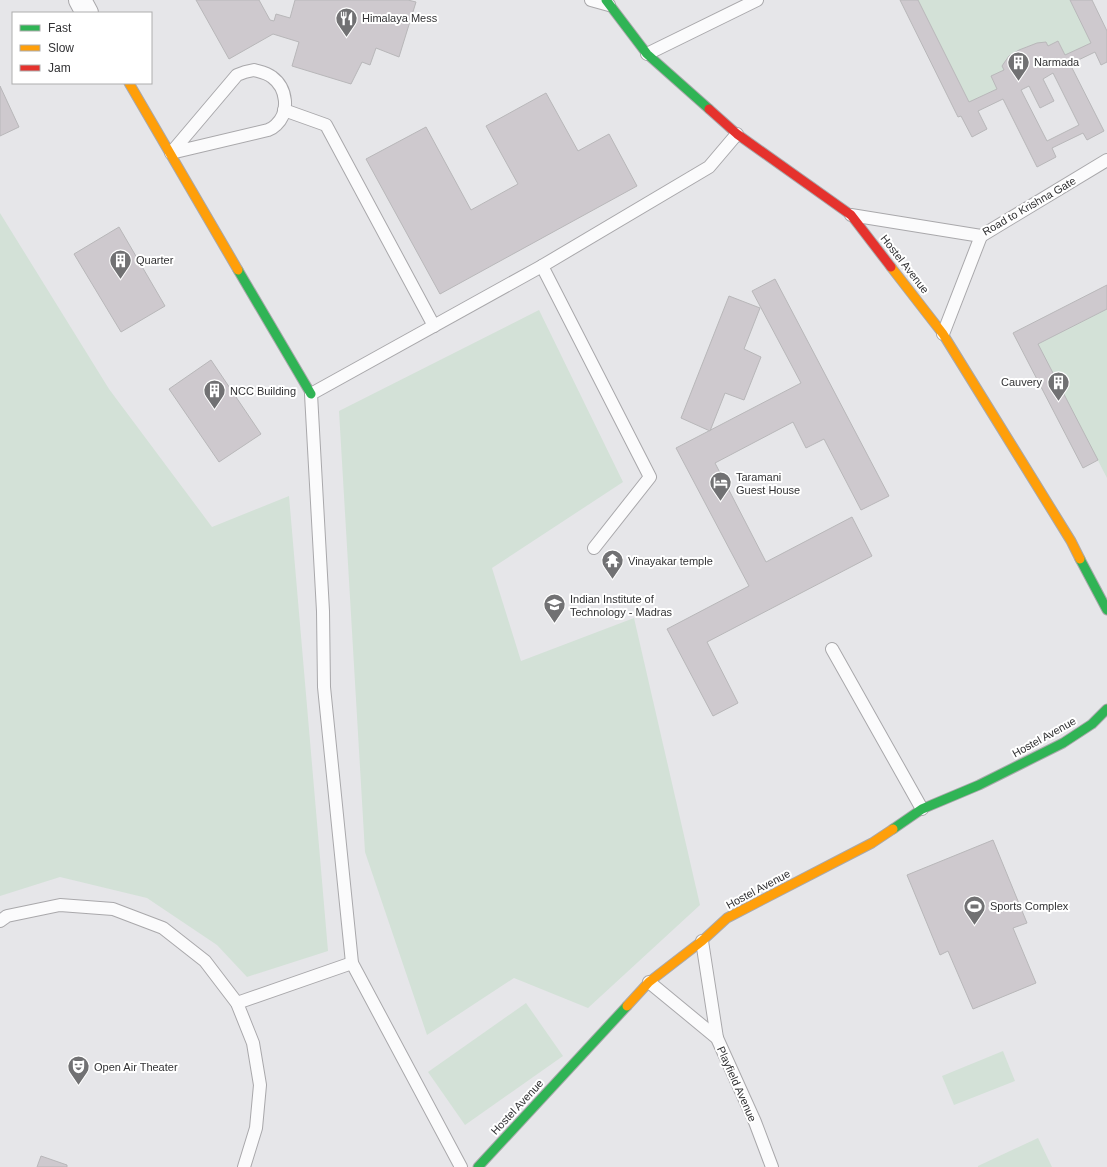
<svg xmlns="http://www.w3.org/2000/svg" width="1107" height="1167" font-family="Helvetica,sans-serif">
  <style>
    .green { fill: #d3e1d7 }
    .building { fill: #cec9ce; stroke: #b8b7b9; fill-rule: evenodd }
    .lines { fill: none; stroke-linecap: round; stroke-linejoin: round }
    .lane-casing { stroke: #a9a8ab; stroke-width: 14 }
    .street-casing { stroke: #a9a8ab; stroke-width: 24 }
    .fast-casing { stroke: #a9a8ab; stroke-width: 11 }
    .slow-casing { stroke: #a9a8ab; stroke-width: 11 }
    .jam-casing { stroke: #a9a8ab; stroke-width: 11 }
    .lane { stroke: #fbfbfc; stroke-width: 12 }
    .street { stroke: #fbfbfc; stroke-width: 22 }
    .fast { stroke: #30b455; stroke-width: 9 }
    .slow { stroke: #ff9f0a; stroke-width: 9 }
    .jam { stroke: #e5322d; stroke-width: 9 }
    .labels { text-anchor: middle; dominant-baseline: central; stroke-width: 4; stroke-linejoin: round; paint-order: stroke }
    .poi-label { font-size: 11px; fill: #323234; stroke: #fff; text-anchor: start }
    .street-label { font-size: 11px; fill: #323234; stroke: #fff }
  </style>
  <rect width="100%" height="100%" fill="#e6e6e9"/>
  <!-- green -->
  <g class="green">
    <path d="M918 0H1070L1091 43 1065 55 1058 41 1048 46 1046 42C1029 45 1011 50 1002 66L1004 70 991 76 997 89 969 102Z"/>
    <polygon points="0,213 109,389 212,527 289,496 328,951 247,977 217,945 147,898 60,877 0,896"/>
    <polygon points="1107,309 1107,478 1038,344"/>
    <polygon points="539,310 623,482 492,568 521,661 634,618 700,905 588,1008 514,978 427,1035 365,852 339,411"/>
    <polygon points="526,1003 563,1056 465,1125 428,1072"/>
    <polygon points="1003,1051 1015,1081 954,1105 942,1076"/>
    <polygon points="1038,1138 1052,1167 978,1167 978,1166"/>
  </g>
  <!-- building -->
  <g class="building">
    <polygon points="196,0 259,0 270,20 274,21 276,14 290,18 295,0 408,0 416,2 399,57 376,48 370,65 362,62 351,84 292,66 299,42 273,34 229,59"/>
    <path d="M900 0H918L969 102 997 89 991 76 1004 70 1002 66 1004 63 1009 56 1019 50 1037 43 1046 42 1048 46 1058 41 1065 55 1091 43 1070 0H1092L1107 31V62L1101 65 1095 52 1070 64 1104 131 1087 140 1083 133 1052 148 1056 157 1037 167 1003 99 978 111 987 129 972 137 961 116 958 117ZM1053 73 1079 125 1047 141 1021 90 1029 86 1040 108 1054 101 1043 79Z"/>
    <polygon points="0,86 19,127 0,136"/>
    <polygon points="546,93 578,151 609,134 637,186 440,294 366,159 426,127 471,210 518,184 486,126"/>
    <polygon points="119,227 165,306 121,332 74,254"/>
    <polygon points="775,279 889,496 861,510 824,439 806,448 793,422 715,463 766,562 852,517 872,556 707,642 738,703 713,716 667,629 749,586 676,448 801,383 752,291"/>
    <polygon points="1107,285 1107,309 1038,344 1098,460 1083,468 1013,333"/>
    <polygon points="729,296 760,308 744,349 761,357 744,400 725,393 710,431 681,418"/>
    <polygon points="211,360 261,434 219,462 169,389"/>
    <polygon points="993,840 1027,923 1013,928 1036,983 973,1009 948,951 940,955 907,875"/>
    <polygon points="41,1156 67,1165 67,1167 37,1167"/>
  </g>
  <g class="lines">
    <defs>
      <g id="lane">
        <polyline points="591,0 609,5"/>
        <polyline points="647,54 757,0"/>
        <path d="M254 70C261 72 267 73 272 77 287 88 290 112 276 125 274 127 271 129 268 130L171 153 237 75 245 72Z"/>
        <polyline points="284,110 326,125 434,326"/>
        <polyline points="851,215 981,236 1107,160"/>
        <polyline points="542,266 650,477 594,548"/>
        <polyline points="943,334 981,236"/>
        <polyline points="832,649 922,809"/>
        <polyline points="0,921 7,916 60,905 113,909 163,928 205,961 237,1003 253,1043 260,1085 256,1128 244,1167"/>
        <polyline points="702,941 717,1038"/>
        <polyline points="649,982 717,1038 755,1122 772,1167"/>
        <polyline points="237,1003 352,963"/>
        <polyline points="461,1167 352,963 324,687 323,611 311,394 542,266 709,167 737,134"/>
      </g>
      <polyline id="street" points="80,0 87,13"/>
      <g id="fast">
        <polyline points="606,0 647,54 709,109"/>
        <polyline points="238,270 311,394"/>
        <polyline points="1080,559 1107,610"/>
        <polyline points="893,829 922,809 979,785 1063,743 1092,724 1107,709"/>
        <polyline points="478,1167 627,1006"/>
      </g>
      <g id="slow">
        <polyline points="129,83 238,270"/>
        <polyline points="891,267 943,334 1071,541 1080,559"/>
        <polyline points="627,1006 649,982 702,941 727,918 872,843 893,829"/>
      </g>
      <polyline id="jam" points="709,109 737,134 851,215 891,267"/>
    </defs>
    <!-- lane casing -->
    <use href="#lane" class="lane-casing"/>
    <!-- street casing -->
    <use href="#street" class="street-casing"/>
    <!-- fast casing -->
    <use href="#fast" class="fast-casing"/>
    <!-- slow casing -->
    <use href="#slow" class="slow-casing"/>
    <!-- jam casing -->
    <use href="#jam" class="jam-casing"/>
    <!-- lane -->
    <use href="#lane" class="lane"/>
    <!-- street -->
    <use href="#street" class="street"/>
    <!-- fast -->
    <use href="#fast" class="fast"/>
    <!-- slow -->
    <use href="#slow" class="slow"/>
    <!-- jam -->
    <use href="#jam" class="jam"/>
  </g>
  <!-- icons -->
  <defs>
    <symbol id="restaurant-pin" viewBox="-11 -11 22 30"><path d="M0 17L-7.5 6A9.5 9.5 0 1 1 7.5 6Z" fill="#717173" stroke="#fff"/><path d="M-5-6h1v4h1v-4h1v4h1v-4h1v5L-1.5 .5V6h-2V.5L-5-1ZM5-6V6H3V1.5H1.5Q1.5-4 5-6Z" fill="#fff"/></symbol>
    <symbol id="building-pin" viewBox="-11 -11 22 30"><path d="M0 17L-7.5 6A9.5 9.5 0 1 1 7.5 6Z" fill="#717173" stroke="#fff"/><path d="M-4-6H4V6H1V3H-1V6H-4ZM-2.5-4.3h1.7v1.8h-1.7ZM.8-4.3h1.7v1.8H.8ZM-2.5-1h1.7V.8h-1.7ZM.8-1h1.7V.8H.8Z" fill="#fff"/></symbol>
    <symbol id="hotel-pin" viewBox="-11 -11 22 30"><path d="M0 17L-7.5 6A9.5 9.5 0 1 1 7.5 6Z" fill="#717173" stroke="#fff"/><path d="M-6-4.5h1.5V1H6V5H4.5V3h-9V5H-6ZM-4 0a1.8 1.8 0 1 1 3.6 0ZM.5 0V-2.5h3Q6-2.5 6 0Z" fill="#fff"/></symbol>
    <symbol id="temple-pin" viewBox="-11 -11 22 30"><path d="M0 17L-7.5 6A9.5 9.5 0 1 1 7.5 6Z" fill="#717173" stroke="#fff"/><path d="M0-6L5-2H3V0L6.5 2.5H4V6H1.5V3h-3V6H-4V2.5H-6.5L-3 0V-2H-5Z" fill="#fff"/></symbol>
    <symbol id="university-pin" viewBox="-11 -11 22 30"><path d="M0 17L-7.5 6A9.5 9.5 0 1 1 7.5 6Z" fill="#717173" stroke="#fff"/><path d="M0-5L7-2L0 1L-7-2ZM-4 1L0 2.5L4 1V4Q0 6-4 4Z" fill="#fff"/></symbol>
    <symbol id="stadium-pin" viewBox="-11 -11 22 30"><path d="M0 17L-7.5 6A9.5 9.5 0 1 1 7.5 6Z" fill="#717173" stroke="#fff"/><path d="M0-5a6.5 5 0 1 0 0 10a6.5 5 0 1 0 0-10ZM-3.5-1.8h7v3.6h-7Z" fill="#fff"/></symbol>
    <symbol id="theatre-pin" viewBox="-11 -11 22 30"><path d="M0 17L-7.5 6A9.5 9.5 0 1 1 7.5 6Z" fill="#717173" stroke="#fff"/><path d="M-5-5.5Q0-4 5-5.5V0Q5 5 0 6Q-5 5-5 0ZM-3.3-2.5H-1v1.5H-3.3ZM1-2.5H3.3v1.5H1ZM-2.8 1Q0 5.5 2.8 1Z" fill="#fff"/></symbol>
  </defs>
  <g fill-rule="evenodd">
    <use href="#restaurant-pin" x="334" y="6" width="25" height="34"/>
    <use href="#building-pin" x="1006" y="50" width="25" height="34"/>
    <use href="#building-pin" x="108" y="248" width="25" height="34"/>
    <use href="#building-pin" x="1046" y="370" width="25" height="34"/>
    <use href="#building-pin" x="202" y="378" width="25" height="34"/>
    <use href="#hotel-pin" x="708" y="470" width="25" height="34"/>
    <use href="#temple-pin" x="600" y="548" width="25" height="34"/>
    <use href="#university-pin" x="542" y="592" width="25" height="34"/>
    <use href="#stadium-pin" x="962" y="894" width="25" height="34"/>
    <use href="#theatre-pin" x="66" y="1054" width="25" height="34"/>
  </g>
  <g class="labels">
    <!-- poi labels -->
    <g class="poi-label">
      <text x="362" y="18">Himalaya Mess</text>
      <text x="1034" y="62">Narmada</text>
      <text x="136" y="260">Quarter</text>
      <text x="1042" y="382" text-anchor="end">Cauvery</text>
      <text x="230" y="391">NCC Building</text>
      <text x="736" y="477">Taramani<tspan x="736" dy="13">Guest House</tspan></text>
      <text x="628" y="561">Vinayakar temple</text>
      <text x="570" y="599">Indian Institute of<tspan x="570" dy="13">Technology - Madras</tspan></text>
      <text x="990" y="906">Sports Complex</text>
      <text x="94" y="1067">Open Air Theater</text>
    </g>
    <!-- street labels -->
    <g class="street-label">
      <text transform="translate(1029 206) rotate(-30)">Road to Krishna Gate</text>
      <text transform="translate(905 264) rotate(52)">Hostel Avenue</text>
      <text transform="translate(1044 737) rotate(-29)">Hostel Avenue</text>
      <text transform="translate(758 889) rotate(-28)">Hostel Avenue</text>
      <text transform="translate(737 1084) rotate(66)">Playfield Avenue</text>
      <text transform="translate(517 1107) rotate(-47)">Hostel Avenue</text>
    </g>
  </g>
  <!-- legend -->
  <rect x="12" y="12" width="140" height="72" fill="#ffffff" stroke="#adadae"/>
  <rect x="20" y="25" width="20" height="6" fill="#30b455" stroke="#adadae"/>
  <text x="48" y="32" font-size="12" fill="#323234">Fast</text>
  <rect x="20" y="45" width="20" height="6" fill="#ff9f0a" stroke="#adadae"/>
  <text x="48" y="52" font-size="12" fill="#323234">Slow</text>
  <rect x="20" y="65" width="20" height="6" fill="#e5322d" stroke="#adadae"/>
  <text x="48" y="72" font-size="12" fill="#323234">Jam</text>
</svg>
